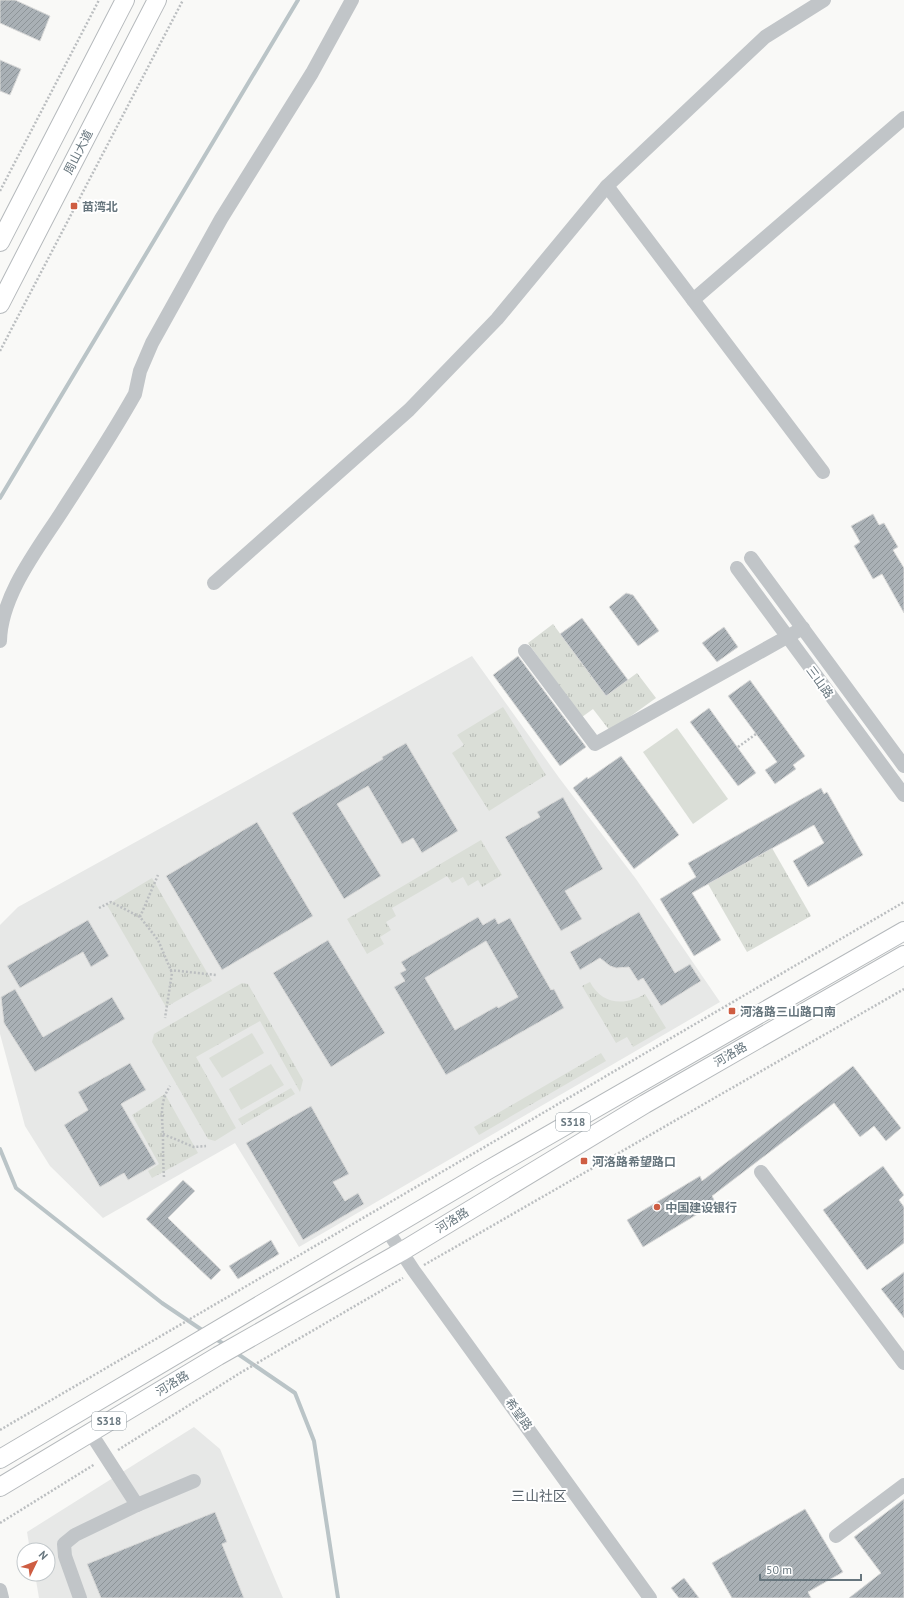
<svg xmlns="http://www.w3.org/2000/svg" width="904" height="1598" font-family="'PT Sans','Noto Sans SC',sans-serif">
  <style>
    .built { fill: #e7e8e7 }
    .grass { fill: url(#grass-tufts) }
    .pitch { fill: #daded7 }
    .lines { fill: none; stroke-linecap: round; stroke-linejoin: round }
    .stream { stroke: #bac4c7; stroke-width: 4 }
    .building { fill: url(#building-hatch); stroke: #dbdbda; fill-rule: evenodd }
    .major-casing { stroke: #b5b9bc; stroke-width: 20 }
    .path { stroke: #bbbec0; stroke-width: 2.5; stroke-dasharray: 2 2; stroke-linecap: butt }
    .minor { stroke: #c1c5c8; stroke-width: 14 }
    .major { stroke: #fff; stroke-width: 18 }
    .poi-dot { fill: #ce5d42; stroke: #fff; stroke-width: 1.5 }
    .labels { text-anchor: middle; dominant-baseline: central; stroke-width: 4; stroke-linejoin: round; paint-order: stroke }
    .shield { fill: #fff; stroke: #959fa5; stroke-width: 1 }
    .shield-label { font-size: 11px; font-weight: bold; fill: #67767e }
    .street-label { font-size: 12px; fill: #67767e; stroke: #fff }
    .poi-label { font-size: 12px; font-weight: bold; fill: #67767e; stroke: #fff; text-anchor: start }
    .quarter-label { font-size: 14px; fill: #59636b; stroke: #fff }
  </style>
  <defs>
    <pattern id="grass-tufts" width="24" height="20" patternUnits="userSpaceOnUse"><rect width="24" height="20" fill="#daded7"/><path d="M3 7l-1-3M5 7V3M7 7l1-3M15 17l-1-3M17 17v-4M19 17l1-3" fill="none" stroke="#b5b9b4"/></pattern>
    <pattern id="building-hatch" width="6" height="6" patternUnits="userSpaceOnUse"><rect width="6" height="6" fill="#a9b0b5"/><path d="M-1 1l2-2M0 6l6-6M5 7l2-2" fill="none" stroke="#8d9498"/></pattern>
  </defs>
  <rect width="100%" height="100%" fill="#f9f9f7"/>
  <!-- built -->
  <g class="built">
    <polygon points="472,656 560,779 636,879 720,1002 299,1247 235,1143 103,1218 50,1166 25,1126 0,1034 0,925 18,907"/>
    <polygon points="194,1427 220,1449 283,1598 39,1598 35,1574 48,1574 48,1550 30,1550 27,1532"/>
  </g>
  <!-- grass -->
  <g class="grass">
    <polygon points="553,624 606,696 637,673 656,698 610,731 593,709 582,717 528,643"/>
    <polygon points="503,707 546,775 489,811 452,753 464,745 457,735"/>
    <polygon points="481,840 502,875 482,887 478,880 468,886 463,877 452,883 447,876 392,908 396,916 386,922 391,930 380,937 384,944 367,954 347,919"/>
    <polygon points="772,848 811,916 747,952 708,884"/>
    <polygon points="152,878 212,981 166,1007 107,905"/>
    <path d="M590 982C602 1005 625 1006 645 994L666 1028 633 1047 627 1037 616 1043 582 986Z"/>
    <polygon points="242,983 248,984 303,1080 300,1092 260,1021 196,1057 236,1128 215,1141 208,1139 152,1042 154,1034"/>
    <polygon points="601,1053 606,1061 479,1135 474,1127"/>
    <polygon points="291,1088 295,1094 242,1125 238,1119"/>
    <polygon points="165,1094 198,1153 152,1178 148,1171 159,1164 132,1115"/>
  </g>
  <!-- pitch -->
  <g class="pitch">
    <polygon points="677,728 728,799 693,824 643,752"/>
    <polygon points="252,1033 264,1053 222,1078 209,1058"/>
    <polygon points="271,1064 284,1085 241,1110 229,1089"/>
  </g>
  <g class="lines">
    <!-- stream -->
    <g class="stream">
      <polyline points="0,498 298,0"/>
      <polyline points="0,1149 16,1188 162,1303 205,1332"/>
      <polyline points="214,1338 227,1346"/>
      <polyline points="235,1352 295,1393 314,1441 338,1598"/>
    </g>
  </g>
  <!-- building -->
  <g class="building">
    <polygon points="0,0 15,0 50,16 40,41 0,23"/>
    <polygon points="0,60 21,69 10,95 0,91"/>
    <polygon points="873,514 879,525 884,523 898,547 893,550 904,568 904,613 882,574 873,579 854,546 860,542 851,526"/>
    <polygon points="626,593 633,595 659,631 638,646 609,607"/>
    <polygon points="582,618 628,680 606,696 560,634"/>
    <polygon points="724,627 738,647 717,662 702,643"/>
    <polygon points="518,656 586,747 560,766 493,675"/>
    <polygon points="750,680 805,756 793,765 796,769 775,784 765,770 777,762 728,696"/>
    <polygon points="709,708 756,773 738,786 690,722"/>
    <polygon points="406,743 458,831 422,853 413,838 402,844 368,786 337,804 381,876 344,899 292,813 383,759 382,757"/>
    <polygon points="621,756 679,835 634,869 573,788 587,777 588,779"/>
    <polygon points="821,788 824,794 827,792 863,855 808,887 793,861 824,843 814,825 692,893 721,940 694,956 660,899 696,877 688,863"/>
    <polygon points="563,797 603,869 565,891 582,919 561,931 505,837 540,817 537,812"/>
    <polygon points="257,822 313,916 222,970 166,876"/>
    <polygon points="639,912 675,973 690,964 701,981 661,1006 643,978 638,981 629,967 616,968 610,966 600,958 580,970 570,952"/>
    <path d="M478 917 483 925 495 918 498 924 510 918 551 990 554 989 564 1008 446 1075 394 987 405 981 400 973 406 970 401 962ZM486 941 518 997 498 1008 497 1006 455 1030 425 978Z"/>
    <polygon points="88,920 109,956 91,967 83,952 20,988 7,966"/>
    <polygon points="328,940 385,1033 331,1067 273,973"/>
    <polygon points="15,989 43,1037 112,997 125,1019 35,1072 4,1023 1,997"/>
    <polygon points="130,1063 146,1090 121,1104 156,1164 128,1180 124,1173 100,1187 64,1125 88,1110 78,1092"/>
    <polygon points="853,1066 901,1128 886,1141 874,1126 860,1137 834,1103 712,1196 716,1203 643,1247 627,1220 700,1176 702,1181"/>
    <polygon points="311,1106 349,1174 333,1182 345,1201 358,1193 364,1204 303,1240 246,1143"/>
    <polygon points="883,1166 904,1195 899,1200 904,1207 904,1243 867,1270 823,1210"/>
    <polygon points="183,1180 195,1191 168,1218 221,1270 211,1280 146,1219"/>
    <polygon points="271,1240 279,1254 238,1279 229,1266"/>
    <polygon points="904,1272 904,1318 881,1289"/>
    <polygon points="904,1499 904,1598 849,1598 881,1573 854,1537"/>
    <polygon points="805,1509 843,1572 808,1592 811,1598 732,1598 712,1563"/>
    <polygon points="215,1512 227,1542 222,1544 244,1598 101,1598 87,1564"/>
    <polygon points="684,1578 699,1598 679,1598 671,1588"/>
  </g>
  <g class="lines">
    <defs>
      <g id="major">
        <polyline points="0,242 125,0"/>
        <polyline points="0,304 157,0"/>
        <polyline points="0,1459 488,1170 904,931"/>
        <polyline points="0,1487 218,1356 401,1252 645,1104 904,955"/>
      </g>
    </defs>
    <!-- major casing -->
    <use href="#major" class="major-casing"/>
    <!-- path -->
    <g class="path">
      <polyline points="0,191 99,0"/>
      <polyline points="0,351 183,0"/>
      <polyline points="738,747 756,734"/>
      <polyline points="99,908 111,902 140,917 158,940 172,973 165,1018"/>
      <polyline points="140,917 158,875"/>
      <polyline points="170,970 216,975"/>
      <polyline points="163,1134 194,1147 206,1146"/>
      <path d="M164 1177C163 1164 163 1151 163 1139 163 1119 158 1105 170 1086"/>
      <polyline points="424,1265 904,989"/>
      <polyline points="0,1430 904,902"/>
      <polyline points="118,1450 240,1373 403,1278"/>
      <polyline points="0,1523 95,1464"/>
    </g>
    <!-- minor -->
    <g class="minor">
      <polyline points="607,186 823,472"/>
      <polyline points="693,300 904,118"/>
      <polyline points="751,558 904,766"/>
      <polyline points="737,568 904,795"/>
      <polyline points="214,583 409,410 497,319 607,186 765,37 824,0"/>
      <path d="M0 641C1 596 37 550 61 513 86 474 112 435 135 394L140 371 152 343 221 219 312 73 352 0"/>
      <polyline points="525,651 595,744 803,628"/>
      <polyline points="761,1172 904,1363"/>
      <polyline points="387,1230 414,1271 650,1598"/>
      <polyline points="137,1505 194,1481"/>
      <polyline points="836,1536 904,1485"/>
      <polyline points="0,1590 2,1598"/>
      <polyline points="80,1598 65,1556 64,1544 75,1535 137,1505 90,1432"/>
    </g>
    <!-- major -->
    <use href="#major" class="major"/>
  </g>
  <!-- markers -->
  <g class="poi-dot">
    <rect x="70" y="202" width="8" height="8" rx="2"/>
    <rect x="728" y="1007" width="8" height="8" rx="2"/>
    <rect x="580" y="1157" width="8" height="8" rx="2"/>
    <circle cx="657" cy="1207" r="4"/>
  </g>
  <g class="labels">
    <!-- shield labels -->
    <g class="shield">
      <rect x="556" y="1113" width="34" height="18" rx="3"/>
      <rect x="92" y="1412" width="34" height="18" rx="3"/>
    </g>
    <g class="shield-label">
      <text x="573" y="1122">S318</text>
      <text x="109" y="1421">S318</text>
    </g>
    <!-- street labels -->
    <g class="street-label">
      <text transform="translate(78 152) rotate(-63)">周山大道</text>
      <text transform="translate(820 682) rotate(54)">三山路</text>
      <text transform="translate(730 1054) rotate(-30)">河洛路</text>
      <text transform="translate(452 1220) rotate(-32)">河洛路</text>
      <text transform="translate(172 1383) rotate(-31)">河洛路</text>
      <text transform="translate(519 1414) rotate(54)">希望路</text>
    </g>
    <!-- poi labels -->
    <g class="poi-label">
      <text x="82" y="206">苗湾北</text>
      <text x="740" y="1011">河洛路三山路口南</text>
      <text x="592" y="1161">河洛路希望路口</text>
      <text x="665" y="1207">中国建设银行</text>
    </g>
    <!-- quarter labels -->
    <g class="quarter-label">
      <text x="539" y="1496">三山社区</text>
    </g>
  </g>
  <!-- north arrow -->
  <g transform="translate(36 1562) rotate(47)"><circle r="19" fill="#ffffff" stroke="#c2c8cb"/>
  <path d="M0-3L7 15L0 10L-7 15Z" fill="#ce5d42"/>
  <text y="-6" font-size="11" font-weight="bold" text-anchor="middle" fill="#67767e">N</text>
  </g>
  <!-- scale -->
  <path d="M760 1574v6h101v-6" fill="none" stroke="#67767e" stroke-width="2"/>
  <text x="766" y="1574" font-size="12" fill="#67767e" stroke="#ffffff" stroke-width="3" paint-order="stroke">50 m</text>
</svg>
